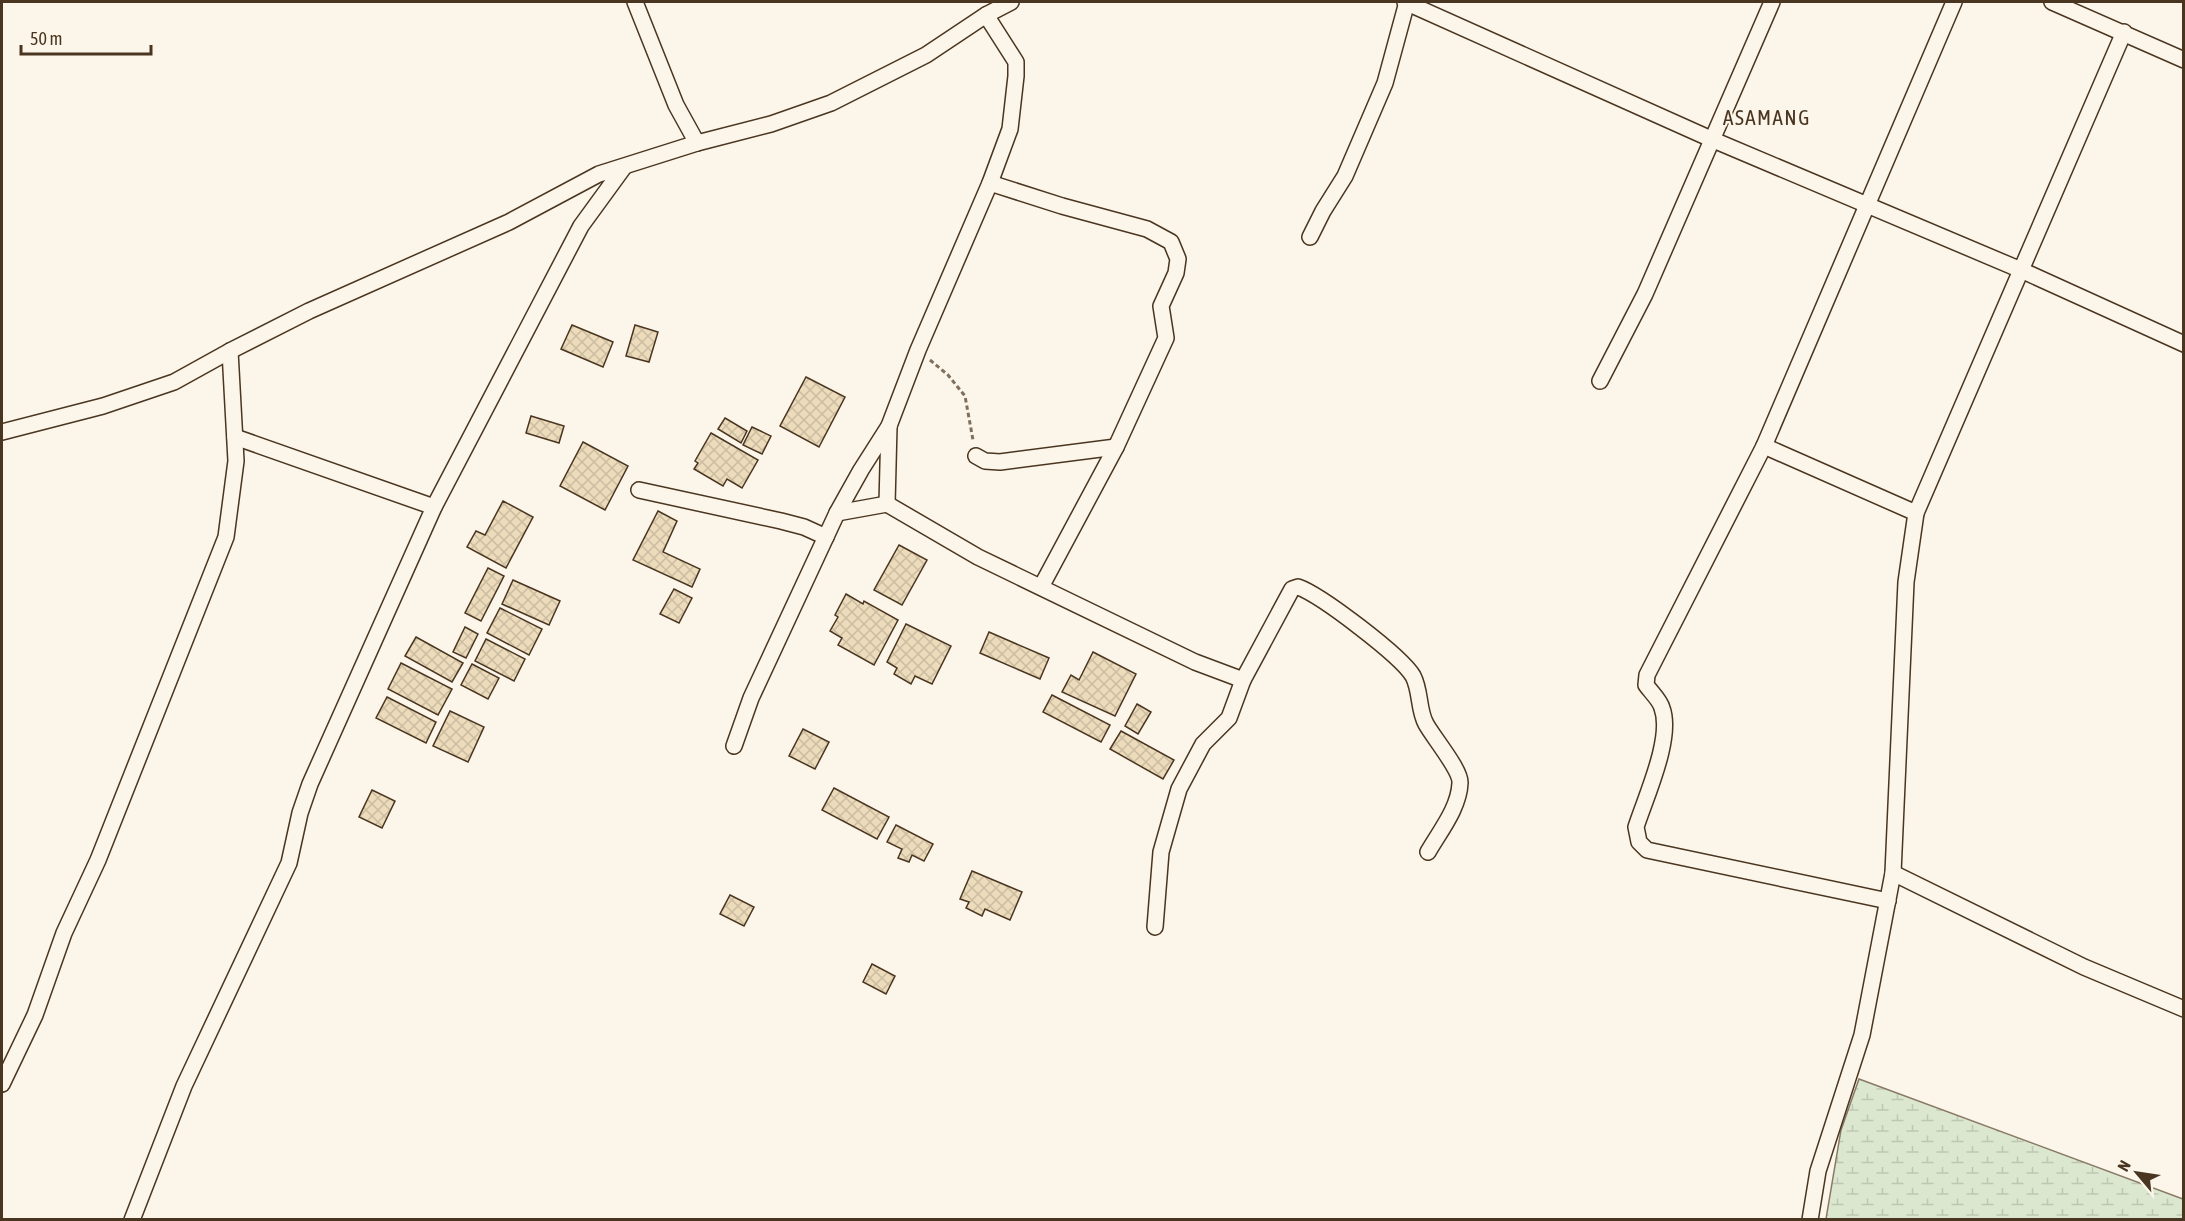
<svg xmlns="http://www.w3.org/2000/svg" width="2185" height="1221" font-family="'Asap Condensed',sans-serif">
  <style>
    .wetland { fill: url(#wetland-marsh); stroke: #887966; stroke-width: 1.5 }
    .building { fill: url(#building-cross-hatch); stroke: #4a3520; stroke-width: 1.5 }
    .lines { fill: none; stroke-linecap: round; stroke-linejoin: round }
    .minor-casing { stroke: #4a3520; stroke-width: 18 }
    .path { stroke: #7f6f5c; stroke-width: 3; stroke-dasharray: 4.5 3; stroke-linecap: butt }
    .minor { stroke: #fbf6e9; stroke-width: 15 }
    .labels { text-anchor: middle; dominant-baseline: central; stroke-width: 4.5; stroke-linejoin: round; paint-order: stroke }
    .quarter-label { font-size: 21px; letter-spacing: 1.5px; fill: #4a3520; stroke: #fbf6e9 }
  </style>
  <defs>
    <pattern id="wetland-marsh" width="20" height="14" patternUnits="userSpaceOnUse" patternTransform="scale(1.5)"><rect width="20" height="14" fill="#dce7d0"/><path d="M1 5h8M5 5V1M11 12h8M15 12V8" fill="none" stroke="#bec7b2"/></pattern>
    <pattern id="building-cross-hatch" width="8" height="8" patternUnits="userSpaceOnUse" patternTransform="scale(1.5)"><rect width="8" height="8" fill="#ecdcbc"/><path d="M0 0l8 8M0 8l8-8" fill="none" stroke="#ccbda1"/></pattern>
  </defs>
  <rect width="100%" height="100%" fill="#fbf6e9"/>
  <!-- wetland -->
  <polygon class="wetland" points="1859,1079 2183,1199 2183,1219 1826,1219 1841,1130"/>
  <!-- building -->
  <g class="building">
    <polygon points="572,325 613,342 603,367 561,349"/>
    <polygon points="635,325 658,332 649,362 626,356"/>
    <polygon points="806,377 845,397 819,447 780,426"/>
    <polygon points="531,416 564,426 559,443 526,433"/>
    <polygon points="725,418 747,431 741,443 718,429"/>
    <polygon points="752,427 771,436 762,454 743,445"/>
    <polygon points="711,433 758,460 742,488 727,479 723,486 694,469 698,463 695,461"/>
    <polygon points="583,442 628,466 605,510 560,486"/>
    <polygon points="503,501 533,517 506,568 467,547 476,531 485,535"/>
    <polygon points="658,511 677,521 663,552 700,569 692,587 633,560"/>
    <polygon points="899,545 927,560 902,605 874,590"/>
    <polygon points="488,568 504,576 481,621 465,613"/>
    <polygon points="513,580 560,601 549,625 502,604"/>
    <polygon points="674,589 692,598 679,623 660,614"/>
    <polygon points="846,594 863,604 864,601 898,620 874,665 838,645 842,638 830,631 838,617 835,615"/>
    <polygon points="500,608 542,629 529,655 487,633"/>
    <polygon points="906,624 951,646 932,684 915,676 911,684 894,674 897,668 887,662"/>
    <polygon points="465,627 478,634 466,658 453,652"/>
    <polygon points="989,632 1049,658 1040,679 980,653"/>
    <polygon points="416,637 463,663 452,682 405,656"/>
    <polygon points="486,639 525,659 514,681 475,661"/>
    <polygon points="1093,652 1136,674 1115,716 1062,692 1071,675 1079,680"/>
    <polygon points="401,663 452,689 438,715 388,689"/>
    <polygon points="472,664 499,678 488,699 461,685"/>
    <polygon points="1052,695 1110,725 1101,742 1043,712"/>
    <polygon points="387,697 436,722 426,743 376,718"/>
    <polygon points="1137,704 1151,712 1138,734 1125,726"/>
    <polygon points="450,711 484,727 468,762 433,746"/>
    <polygon points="803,729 829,742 815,769 789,756"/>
    <polygon points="1121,731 1174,760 1163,779 1110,749"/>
    <polygon points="834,788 889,817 877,839 822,810"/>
    <polygon points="372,790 395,801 382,828 359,817"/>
    <polygon points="896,825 933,844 924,861 912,855 909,862 898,858 902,849 887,842"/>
    <polygon points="972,871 1022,892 1010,920 985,909 982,916 966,908 969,902 960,899"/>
    <polygon points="730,895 754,907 744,926 720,914"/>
    <polygon points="872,964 895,976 886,994 863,982"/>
  </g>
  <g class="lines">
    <defs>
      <g id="minor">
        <polyline points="635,2 676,105 697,143"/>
        <polyline points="1405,2 1711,139 2021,270 2184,344"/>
        <polyline points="2052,2 2184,60"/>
        <polyline points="990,183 1062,206 1147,229 1171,242 1178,259 1176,273 1161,306 1166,338 1116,447 1041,587"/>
        <polyline points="1310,237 1323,211 1345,176 1385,83 1407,2"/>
        <polyline points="1600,381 1645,294 1772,2"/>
        <polyline points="2,432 103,406 174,382 230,351 309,311 509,222 599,174 697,143 771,124 831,103 926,55 986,15 1011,2"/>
        <polyline points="235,437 434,507"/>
        <polyline points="1764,446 1916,513"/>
        <polyline points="976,456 985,461 1000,462 1116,447"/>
        <polyline points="639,490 781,521 804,527 826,537"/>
        <polyline points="887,504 889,426"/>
        <polyline points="837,513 887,504 978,557 1195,662 1243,680"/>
        <polyline points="734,746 751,698 837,513 861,470 889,426 918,350 990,183 1010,129 1016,76 1016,62 986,15"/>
        <polyline points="1893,873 2084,967 2184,1009"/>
        <path d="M1888 901 1647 850 1639 842 1636 827C1646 796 1673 738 1662 708 1660 700 1651 692 1646 685L1647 675 1764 446 1954 2"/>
        <path d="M1155 927 1161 852 1179 789 1203 744 1229 718 1243 680 1292 589 1298 587C1321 595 1401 656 1413 676 1421 691 1418 710 1426 724 1433 737 1461 770 1460 783 1459 808 1440 831 1428 852"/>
        <polyline points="2,1084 35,1015 64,933 98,860 226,537 236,461 230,351"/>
        <polyline points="132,1220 184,1086 289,863 300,813 310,784 434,507 581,226 624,167"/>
        <polyline points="1810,1220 1818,1171 1862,1035 1893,873 1906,582 1916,513 2124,32"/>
      </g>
    </defs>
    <!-- minor casing -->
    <use href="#minor" class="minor-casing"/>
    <!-- path -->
    <polyline class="path" points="930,360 948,375 965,396 973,440"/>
    <!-- minor -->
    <use href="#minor" class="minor"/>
  </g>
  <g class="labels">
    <!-- quarter labels -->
    <g class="quarter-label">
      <text x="1767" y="117">ASAMANG</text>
    </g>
  </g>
  <!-- border -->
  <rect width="2185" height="1221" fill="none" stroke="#4a3520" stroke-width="6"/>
  <!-- north arrow -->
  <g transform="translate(2137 1173) rotate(299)" stroke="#fbf6e9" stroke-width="4.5" paint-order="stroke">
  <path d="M0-4.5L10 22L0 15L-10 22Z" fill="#4a3520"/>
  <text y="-9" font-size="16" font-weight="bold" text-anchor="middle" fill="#4a3520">N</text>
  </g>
  <!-- scale -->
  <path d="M21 45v9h130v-9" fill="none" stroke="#4a3520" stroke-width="3"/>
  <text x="30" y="45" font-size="18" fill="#4a3520" stroke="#fbf6e9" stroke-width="4.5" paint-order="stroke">50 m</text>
</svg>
